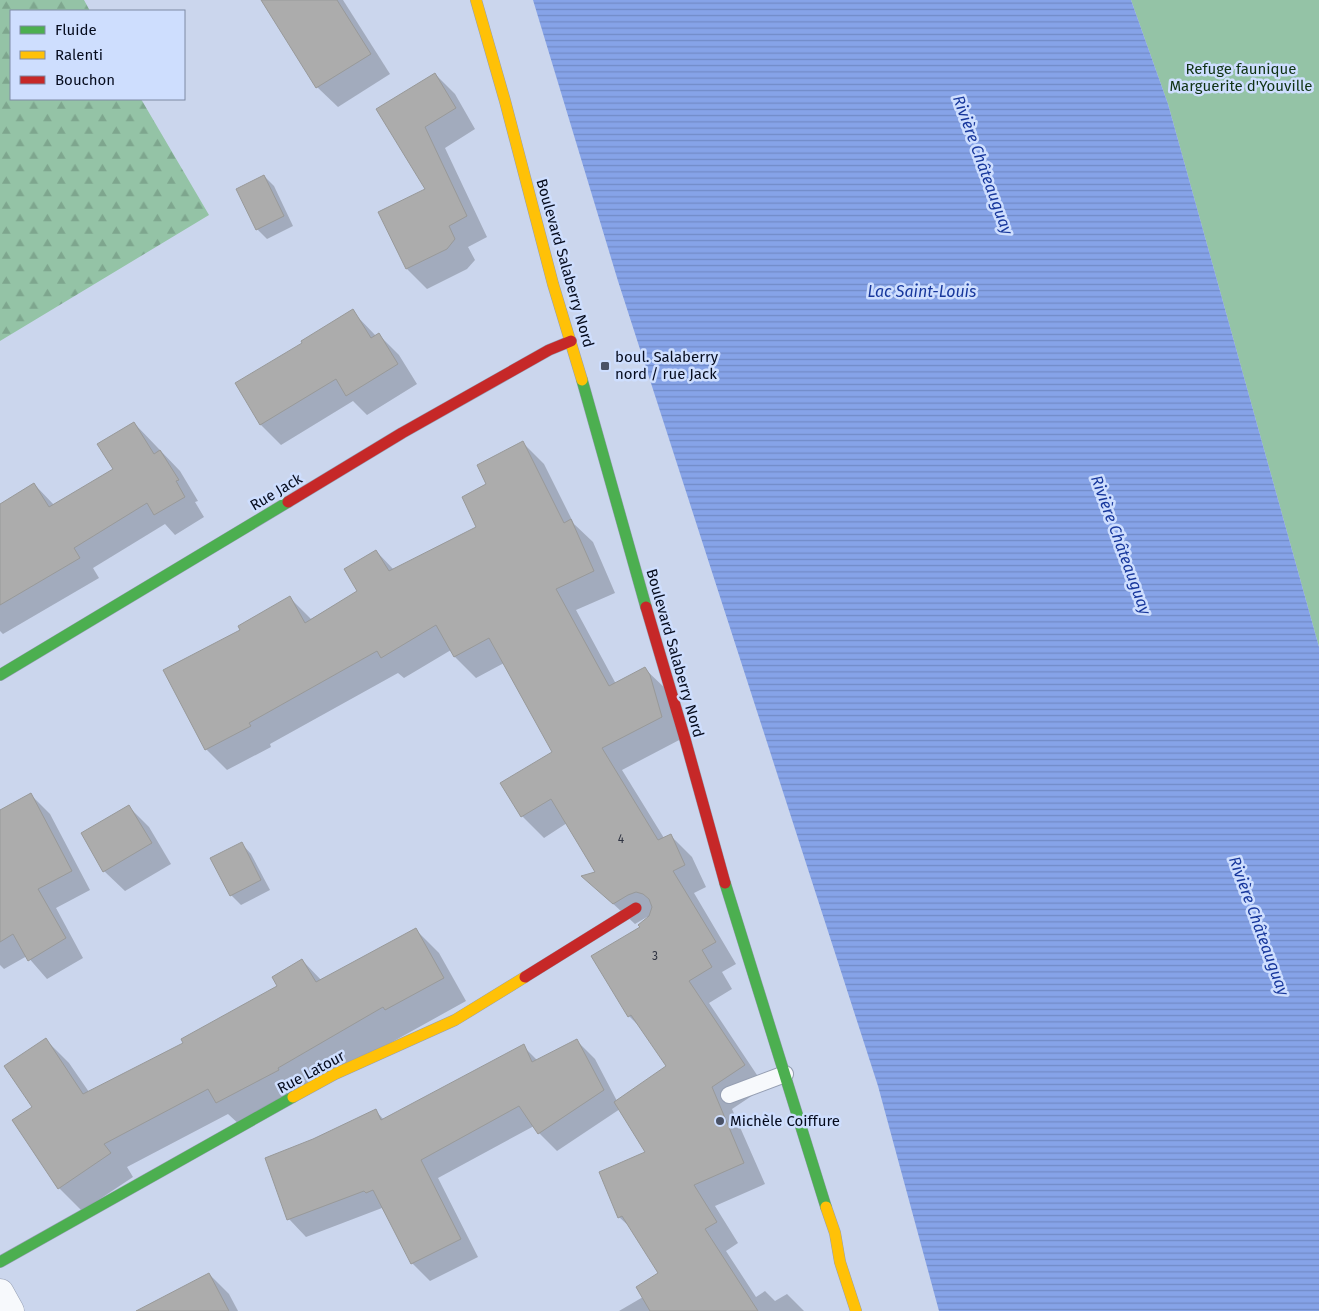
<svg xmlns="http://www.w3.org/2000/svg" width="1319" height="1311" font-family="'Fira Sans',sans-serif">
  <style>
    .forest { fill: url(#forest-firs) }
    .park { fill: #94c3a6 }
    .water { fill: url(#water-rules) }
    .shadow { fill: #0003 }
    .building { fill: #acacac; stroke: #989999 }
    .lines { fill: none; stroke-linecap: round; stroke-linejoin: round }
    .lane-casing { stroke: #959eb2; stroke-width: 18 }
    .street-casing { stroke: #959eb2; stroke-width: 29 }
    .fast-casing { stroke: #959eb2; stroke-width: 12 }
    .slow-casing { stroke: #959eb2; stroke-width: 12 }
    .jam-casing { stroke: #959eb2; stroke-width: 12 }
    .lane { stroke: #f7f9fc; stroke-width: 16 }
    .street { stroke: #f7f9fc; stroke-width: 28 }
    .fast { stroke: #4caf50; stroke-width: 11 }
    .slow { stroke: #ffc107; stroke-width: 11 }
    .jam { stroke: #c62828; stroke-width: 11 }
    .poi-dot { fill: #4a5266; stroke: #cedefe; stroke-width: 2 }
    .labels { text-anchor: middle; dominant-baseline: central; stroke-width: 5; stroke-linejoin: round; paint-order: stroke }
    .number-label { font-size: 12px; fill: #2f3341 }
    .park-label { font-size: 15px; fill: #103314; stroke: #cedefe }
    .street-label { font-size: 15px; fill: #050b1d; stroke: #cedefe }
    .poi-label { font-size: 15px; fill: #050b1d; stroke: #cedefe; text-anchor: start }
    .water-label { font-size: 16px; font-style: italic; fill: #17379c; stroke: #cedefe }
  </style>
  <defs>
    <pattern id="forest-firs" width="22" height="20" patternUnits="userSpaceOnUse" patternTransform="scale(1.25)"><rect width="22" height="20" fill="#94c3a6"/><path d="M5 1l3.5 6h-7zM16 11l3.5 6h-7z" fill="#7ea68e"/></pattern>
    <pattern id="water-rules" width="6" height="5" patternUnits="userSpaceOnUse" patternTransform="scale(1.25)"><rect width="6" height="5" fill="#86a3e8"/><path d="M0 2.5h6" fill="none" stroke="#728bc7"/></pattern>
  </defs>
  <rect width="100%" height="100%" fill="#cbd6ed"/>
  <!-- forest -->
  <polygon class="forest" points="0,0 84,0 90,11 11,11 11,99 141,99 209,215 0,341"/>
  <!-- park -->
  <polygon class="park" points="1131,0 1319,0 1319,647 1168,104"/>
  <!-- water -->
  <polygon class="water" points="533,0 1131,0 1168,104 1319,647 1319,1311 939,1311 878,1086 618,281"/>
  <!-- shadow -->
  <g class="shadow">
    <polygon points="262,0 343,0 390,74 338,107 317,87"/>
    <polygon points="435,74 455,94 475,129 445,148 487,237 468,247 475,260 467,269 427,289 407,269 426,189 378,109"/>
    <polygon points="264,176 274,186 293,226 267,239 257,229"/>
    <polygon points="352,311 376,336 379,335 399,355 417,384 367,415 353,401 281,445 261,425 237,384 304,343"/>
    <polygon points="134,423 180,471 198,501 195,502 204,517 175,535 165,524 93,568 99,578 3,634 0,631 0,552 34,484 54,505 114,469"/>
    <polygon points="523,443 544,464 574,524 593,542 615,593 576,610 616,684 645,669 667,690 683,738 622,770 664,838 670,835 692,857 706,887 694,893 736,964 722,972 732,989 709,1003 765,1087 732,1109 765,1184 715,1206 738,1243 726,1251 756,1297 765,1291 775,1301 787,1294 804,1311 619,1311 643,1297 660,1273 631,1228 619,1217 647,1152 620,1109 557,1151 539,1133 534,1126 438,1178 478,1257 430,1281 412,1263 382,1208 306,1237 289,1219 314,1140 376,1111 384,1120 523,1046 538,1061 577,1041 595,1059 617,1101 667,1067 642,1029 629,1016 593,956 642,927 648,918 647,917 635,924 584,877 597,873 567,823 544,838 522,816 554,752 504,663 476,678 455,657 451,650 404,678 398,673 270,744 271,747 227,770 206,749 241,631 290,598 311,619 359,591 376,551 394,570 478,527 488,485"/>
    <polygon points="31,795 50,814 90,890 56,908 83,958 47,979 27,956 4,969 0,965 0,812"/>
    <polygon points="129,807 149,827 171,864 125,891 104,871"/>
    <polygon points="242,844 251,854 270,890 241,905 231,895 212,859"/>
    <polygon points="415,929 439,953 466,1001 241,1126 228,1114 127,1167 133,1177 82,1211 59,1188 33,1108 46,1040 69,1063 89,1092 185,1043 279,986 302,960 322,981"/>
    <polygon points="209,1274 229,1294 238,1311 144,1311"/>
  </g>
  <!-- building -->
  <g class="building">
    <polygon points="261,0 337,0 371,54 316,88"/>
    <polygon points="435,73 456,108 425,127 467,216 449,226 455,239 447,249 406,269 378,212 425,189 376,109"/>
    <polygon points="264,175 284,216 256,230 236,189"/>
    <polygon points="353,309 371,338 379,333 398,364 346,396 336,379 260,425 235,383 302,343 301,341"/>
    <polygon points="134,422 154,454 160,450 179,480 176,481 185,497 154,515 147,503 74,548 80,558 0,605 0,504 34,483 49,507 113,469 97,444"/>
    <polygon points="523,441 564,523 571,519 594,571 556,589 609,686 645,667 650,675 662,717 602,748 658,840 671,834 685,865 673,871 716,942 702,950 712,967 689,981 745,1065 712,1087 744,1163 694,1185 717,1222 705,1229 758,1311 650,1311 636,1287 658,1273 622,1216 618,1218 599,1172 645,1152 614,1102 666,1066 631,1015 628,1017 591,956 640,927 638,925 649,916 652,907 649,899 643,894 636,892 628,895 613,904 581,876 595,872 551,799 521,817 500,783 552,752 489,638 454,657 436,625 381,658 377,651 249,723 251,726 205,750 163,670 240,630 238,626 290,596 305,623 357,591 344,569 376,550 389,571 476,527 462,497 486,484 477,465"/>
    <polygon points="31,793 72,871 38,889 66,938 28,961 13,934 0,942 0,810"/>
    <polygon points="129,805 152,843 103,872 81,833"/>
    <polygon points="242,842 261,880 230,896 210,858"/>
    <polygon points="416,928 444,978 385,1010 383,1007 278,1068 279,1070 216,1103 208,1089 104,1144 111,1153 58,1189 12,1120 32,1107 4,1066 46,1038 83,1094 183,1043 181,1039 277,986 272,977 302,959 316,982"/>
    <polygon points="577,1039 604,1090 538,1134 519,1106 421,1160 461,1239 411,1264 373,1190 366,1193 364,1191 287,1220 265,1158 313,1139 376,1109 381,1120 524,1044 532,1062"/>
    <polygon points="209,1273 229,1311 136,1311"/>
  </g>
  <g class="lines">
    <defs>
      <polyline id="lane" points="729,1095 785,1074"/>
      <polyline id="street" points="0,1293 10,1311"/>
      <g id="fast">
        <polyline points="582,380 646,607"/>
        <polyline points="0,675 288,502"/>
        <polyline points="725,883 826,1207"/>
        <polyline points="0,1262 293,1097"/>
      </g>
      <g id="slow">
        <polyline points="476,0 505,101 553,284 582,380"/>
        <polyline points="293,1097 335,1074 455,1020 525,977"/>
        <polyline points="826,1207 835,1233 840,1262 856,1311"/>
      </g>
      <g id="jam">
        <polyline points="288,502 402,433 549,350 571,341"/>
        <polyline points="646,607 685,739 725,883"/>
        <polyline points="525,977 636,908"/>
      </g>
    </defs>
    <!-- lane casing -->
    <use href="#lane" class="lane-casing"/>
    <!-- street casing -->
    <use href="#street" class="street-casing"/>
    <!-- fast casing -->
    <use href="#fast" class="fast-casing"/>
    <!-- slow casing -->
    <use href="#slow" class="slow-casing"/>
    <!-- jam casing -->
    <use href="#jam" class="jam-casing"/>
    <!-- lane -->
    <use href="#lane" class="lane"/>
    <!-- street -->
    <use href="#street" class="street"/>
    <!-- fast -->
    <use href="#fast" class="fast"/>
    <!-- slow -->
    <use href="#slow" class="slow"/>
    <!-- jam -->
    <use href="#jam" class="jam"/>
  </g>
  <!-- markers -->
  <g class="poi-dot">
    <rect x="600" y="361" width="10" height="10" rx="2.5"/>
    <circle cx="720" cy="1121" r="5"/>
  </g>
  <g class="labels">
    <!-- number labels -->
    <g class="number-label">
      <text x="621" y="839">4</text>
      <text x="655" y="956">3</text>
    </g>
    <!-- park labels -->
    <g class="park-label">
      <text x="1241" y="69">Refuge faunique<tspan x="1241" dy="17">Marguerite d'Youville</tspan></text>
    </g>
    <!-- street labels -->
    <g class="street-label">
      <text transform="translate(565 263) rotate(74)">Boulevard Salaberry Nord</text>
      <text transform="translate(276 492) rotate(-31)">Rue Jack</text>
      <text transform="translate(675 653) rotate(74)">Boulevard Salaberry Nord</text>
      <text transform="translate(311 1072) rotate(-28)">Rue Latour</text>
    </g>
    <!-- poi labels -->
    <g class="poi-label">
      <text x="615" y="357">boul. Salaberry<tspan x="615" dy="17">nord / rue Jack</tspan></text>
      <text x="730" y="1121">Michèle Coiffure</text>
    </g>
    <!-- water labels -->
    <g class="water-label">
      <text transform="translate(983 165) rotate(70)">Rivière Châteauguay</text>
      <text x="922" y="291">Lac Saint-Louis</text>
      <text transform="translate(1121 545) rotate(70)">Rivière Châteauguay</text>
      <text transform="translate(1259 926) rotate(70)">Rivière Châteauguay</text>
    </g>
  </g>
  <!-- legend -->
  <rect x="10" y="10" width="175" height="90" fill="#cedefe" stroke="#7e8aa4"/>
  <rect x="20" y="26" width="25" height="8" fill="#4caf50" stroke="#7e8aa4"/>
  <text x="55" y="35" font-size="15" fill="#050b1d">Fluide</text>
  <rect x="20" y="51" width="25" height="8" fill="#ffc107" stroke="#7e8aa4"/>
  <text x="55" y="60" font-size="15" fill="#050b1d">Ralenti</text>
  <rect x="20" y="76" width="25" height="8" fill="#c62828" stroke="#7e8aa4"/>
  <text x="55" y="85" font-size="15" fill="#050b1d">Bouchon</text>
</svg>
